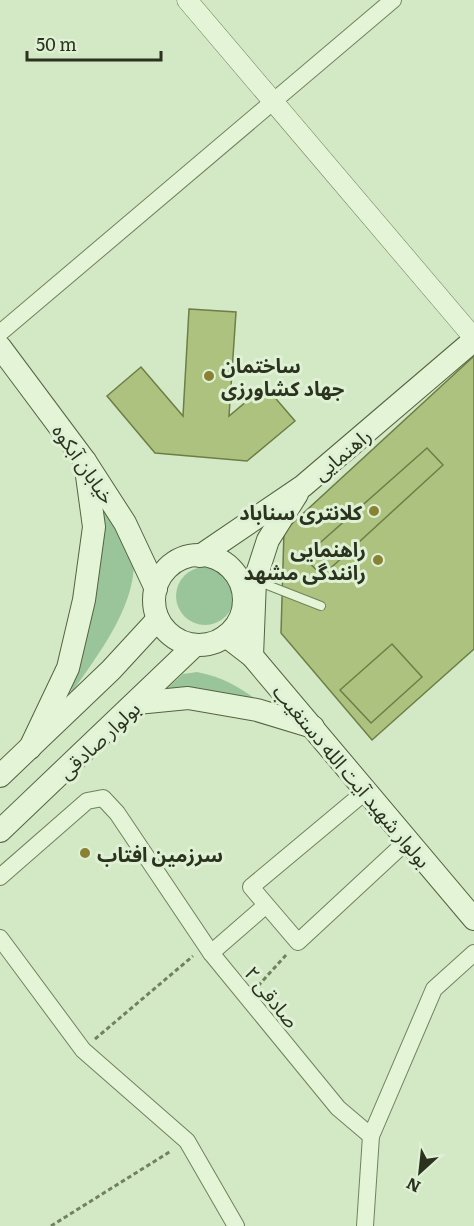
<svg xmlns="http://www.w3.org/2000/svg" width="474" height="1226" font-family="Literata,'Noto Sans Arabic',serif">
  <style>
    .green { fill: #9ac59b }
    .building { fill: #adc27f; stroke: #6d7e46; stroke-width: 1.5 }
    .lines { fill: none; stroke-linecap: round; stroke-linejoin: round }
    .service-casing { stroke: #72815d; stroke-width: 10 }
    .minor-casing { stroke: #72815d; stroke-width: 18 }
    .tertiary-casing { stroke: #72815d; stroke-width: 21 }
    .secondary-casing { stroke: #556340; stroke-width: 24 }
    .path { stroke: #72815d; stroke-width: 3; stroke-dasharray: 4.5 3; stroke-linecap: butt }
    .service { stroke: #e3f4d7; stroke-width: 8 }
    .minor { stroke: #e3f4d7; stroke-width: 16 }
    .tertiary { stroke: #e3f4d7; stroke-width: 20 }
    .secondary { stroke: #e3f4d7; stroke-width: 22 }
    .poi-dot { fill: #898134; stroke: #dff1d4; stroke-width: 2 }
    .labels { text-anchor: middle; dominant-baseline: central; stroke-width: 6; stroke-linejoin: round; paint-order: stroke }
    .poi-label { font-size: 20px; font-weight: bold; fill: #2b331f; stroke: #dff1d4; text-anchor: start }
    .street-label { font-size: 20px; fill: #2b331f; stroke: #dff1d4 }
  </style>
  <rect width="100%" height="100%" fill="#d3e8c5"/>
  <!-- green -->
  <g class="green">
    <path d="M105 500C112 513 133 545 134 558 136 608 96 657 70 695L94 598Z"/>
    <circle cx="205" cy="596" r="29"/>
    <path d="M197 672C224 677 242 689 264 705L162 693 183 674Z"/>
  </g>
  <!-- building -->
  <g class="building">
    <polygon points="189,309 236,312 229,416 265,386 295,421 247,461 155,453 107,396 141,367 183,416"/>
    <polygon points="474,356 474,649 372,740 281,633 284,531"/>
    <polygon points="427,448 443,465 322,576 304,557"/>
    <polygon points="392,644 422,677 371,723 340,690"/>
  </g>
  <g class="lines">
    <defs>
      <polyline id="service" points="257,581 321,606"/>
      <g id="minor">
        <polyline points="0,333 393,0"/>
        <polyline points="366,791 251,887 298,942 408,840"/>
        <polyline points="0,877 87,801 103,798 117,813 211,953 338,1108 371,1136"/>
        <polyline points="0,938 83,1050 187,1141 236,1226"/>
        <polyline points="211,953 265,906"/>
        <polyline points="365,1226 371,1136 434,989 474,953"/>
      </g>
      <polyline id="tertiary" points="187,0 474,338"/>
      <g id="secondary">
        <polyline points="0,347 85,461 125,523 156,589"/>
        <circle cx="199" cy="600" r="45"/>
        <polyline points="200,556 303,486 474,340"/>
        <polyline points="226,636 252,656 474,919"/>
        <polyline points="252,656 255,580 268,540 297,494"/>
        <polyline points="137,703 188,698 257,710 313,727"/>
        <polyline points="30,748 68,668 84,600 94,527 85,461"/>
        <polyline points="0,776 111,670 158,619"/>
        <polyline points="0,831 195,645"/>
      </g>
    </defs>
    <!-- service casing -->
    <use href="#service" class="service-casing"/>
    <!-- minor casing -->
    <use href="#minor" class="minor-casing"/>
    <!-- tertiary casing -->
    <use href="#tertiary" class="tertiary-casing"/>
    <!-- secondary casing -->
    <use href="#secondary" class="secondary-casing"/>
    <!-- path -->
    <g class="path">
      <polyline points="258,986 286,955"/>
      <polyline points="95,1039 193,956"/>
      <polyline points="51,1226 171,1151"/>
    </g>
    <!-- service -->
    <use href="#service" class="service"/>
    <!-- minor -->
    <use href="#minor" class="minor"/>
    <!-- tertiary -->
    <use href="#tertiary" class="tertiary"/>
    <!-- secondary -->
    <use href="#secondary" class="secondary"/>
  </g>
  <!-- markers -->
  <g class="poi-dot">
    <circle cx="209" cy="376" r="6"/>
    <circle cx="374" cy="511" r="6"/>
    <circle cx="378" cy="560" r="6"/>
    <circle cx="85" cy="853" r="6"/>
  </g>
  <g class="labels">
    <!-- poi labels -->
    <g class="poi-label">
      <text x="221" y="364">ساختمان<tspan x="221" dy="23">جهاد کشاورزی</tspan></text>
      <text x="362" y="511" text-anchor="end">کلانتری سناباد</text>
      <text x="366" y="548" text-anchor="end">راهنمایی<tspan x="366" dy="23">رانندگی مشهد</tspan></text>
      <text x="97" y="853">سرزمین افتاب</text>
    </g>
    <!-- street labels -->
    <g class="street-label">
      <text transform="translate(341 453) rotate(-40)">راهنمایی</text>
      <text transform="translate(85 463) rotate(55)">خیابان آبکوه</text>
      <text transform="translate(98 739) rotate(-43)">بولوار صادقی</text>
      <text transform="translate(353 775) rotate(50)">بولوار شهید آیت الله دستغیب</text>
      <text transform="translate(273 996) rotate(51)">صادقی ۲</text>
    </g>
  </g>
  <!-- north arrow -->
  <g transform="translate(420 1172) rotate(207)" stroke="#dff1d4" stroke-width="4.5" paint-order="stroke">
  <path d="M0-4.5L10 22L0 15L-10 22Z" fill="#2b331f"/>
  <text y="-9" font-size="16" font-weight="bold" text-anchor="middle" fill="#2b331f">N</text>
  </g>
  <!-- scale -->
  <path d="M27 51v9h134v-9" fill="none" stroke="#2b331f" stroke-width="3"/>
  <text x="36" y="51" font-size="18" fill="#2b331f" stroke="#dff1d4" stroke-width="4.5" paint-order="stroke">50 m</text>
</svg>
